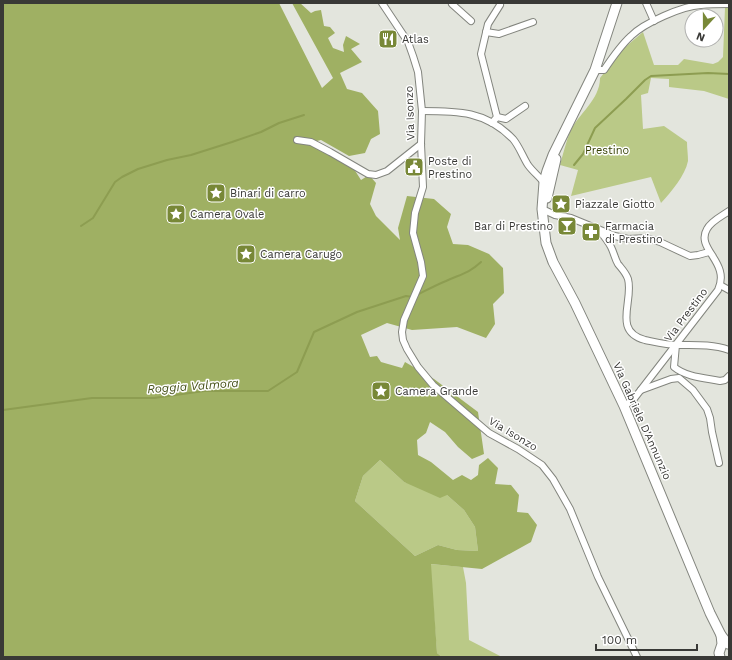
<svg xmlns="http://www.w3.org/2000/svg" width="732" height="660" font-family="'Work Sans',sans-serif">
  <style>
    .green { fill: #bac987 }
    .forest { fill: #9fb063; fill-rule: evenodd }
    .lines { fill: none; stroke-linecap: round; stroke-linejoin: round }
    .stream { stroke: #8d9d51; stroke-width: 2 }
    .street-casing { stroke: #83857e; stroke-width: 8 }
    .secondary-casing { stroke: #83857e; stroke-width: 11 }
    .street { stroke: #fff; stroke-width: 6 }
    .secondary { stroke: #fff; stroke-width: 9 }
    .labels { text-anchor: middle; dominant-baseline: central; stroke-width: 3; stroke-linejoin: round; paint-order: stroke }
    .poi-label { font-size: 11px; fill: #393936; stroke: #fff; text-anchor: start }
    .street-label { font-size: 11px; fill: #393936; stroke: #fff }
    .park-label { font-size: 11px; fill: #364003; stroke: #fff }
    .water-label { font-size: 12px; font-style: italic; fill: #48531b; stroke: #fff }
  </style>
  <rect width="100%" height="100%" fill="#e3e5dd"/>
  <!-- green -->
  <g class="green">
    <path d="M725 8H729V99L704 91 669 87V79L651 78 648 93 641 95 643 129 664 126 687 142C687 148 688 155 688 161 685 176 671 192 661 203L651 177 571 196 578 170 560 165C563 154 566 142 570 132 578 114 600 100 600 78L623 49 643 32 654 65H678L684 59 713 64 718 62 723 57Z"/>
    <polygon points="380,460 404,482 447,495 464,510 475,527 478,551 457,550 438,545 415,556 355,501 363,476"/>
    <polygon points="430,564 463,567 466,583 469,640 502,657 442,657 437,653"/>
  </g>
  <!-- forest -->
  <path class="forest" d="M3 3H279L322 88 333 78 292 3H300L311 13 315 11 321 10 324 26 330 27 335 33 328 38 333 48 344 52 343 45 346 36 360 44 351 49 362 62 340 73 347 89 362 93 378 111 380 134 371 139 365 153 349 156 321 140 304 144 320 147 354 169 361 180 369 175 376 183 370 204 376 216 400 240 398 228 407 196 434 199 451 214 447 227 453 244 468 245 489 254 503 268 504 293 493 304 495 324 486 338 457 327 412 330 387 323 361 335 370 357 377 356 381 362 402 368 405 362 434 379 478 412 484 454 472 459 458 447 445 432 430 422 426 433 417 440 418 455 431 462 453 480 462 475 471 480 478 475 479 465 488 458 498 468 495 484 511 485 519 495 517 512 528 513 537 525 531 542 482 569 431 564 437 653 442 657H3ZM380 460 404 482 440 498 447 495 464 510 475 527 478 551 457 550 438 545 415 556 355 501 363 476Z"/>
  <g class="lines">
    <!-- stream -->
    <g class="stream">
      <polyline points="574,165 583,154 595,128 626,99 645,80 651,76 708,73 729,74"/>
      <polyline points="81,226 93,218 115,182 122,177 138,169 167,160 191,155 232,142 261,132 279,123 304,115"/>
      <path d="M417 295C427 290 436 285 446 281 461 274 468 274 481 262"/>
      <polyline points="3,410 92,398 154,398 204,391 268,391 297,372 314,332 357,312 406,296 413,297"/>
    </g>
    <defs>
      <g id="street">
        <polyline points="382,3 408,42 413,56 418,72 422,111 421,144 423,187 415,213 413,233 421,262 423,276 404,320 402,332 403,340 407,349 418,367 433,385 489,433 518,449 542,465 553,479 570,509 598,577 637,657"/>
        <polyline points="453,3 452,4 471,21"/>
        <polyline points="646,3 654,21"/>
        <polyline points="486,32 499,34 533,22"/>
        <path d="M595 70H604C612 58 620 46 631 36 644 23 682 6 701 5 710 4 720 4 729 4"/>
        <path d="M422 111C458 111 486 111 513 139 519 146 523 157 528 165 533 172 540 177 545 184"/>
        <polyline points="497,117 506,119 525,106"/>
        <polyline points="492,123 497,117 481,54 488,24 500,5"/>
        <polyline points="297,140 311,142 330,152 368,174 376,175 387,171 421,144"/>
        <polyline points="542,209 555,215 571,218 615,236 628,239 647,238 660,242 690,256 698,255 709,252"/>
        <path d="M599 230C603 235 608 241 611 247 614 253 615 259 618 264 622 269 626 273 628 279 634 301 612 331 645 340 655 342 667 345 678 345 695 345 713 344 729 350"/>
        <polyline points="720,285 729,290"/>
        <path d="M676 345 674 367C686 377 705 378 720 381L725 380 729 376"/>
        <polyline points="641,390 671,379 679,378 693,390 707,409 710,418 712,432 719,463"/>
        <path d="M624 406 633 400 718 290C731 262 695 249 707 229 711 221 722 216 729 211"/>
      </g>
      <g id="secondary">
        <polyline points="617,3 595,70 553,155 547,171 544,182 542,209 546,243 553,262 575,303 624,406 710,613 721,635 728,644"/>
        <polyline points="547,198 556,159"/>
        <polyline points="720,657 719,653 722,644 721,635"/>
      </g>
    </defs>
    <!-- street casing -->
    <use href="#street" class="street-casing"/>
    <!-- secondary casing -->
    <use href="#secondary" class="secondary-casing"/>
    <!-- street -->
    <use href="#street" class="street"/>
    <!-- secondary -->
    <use href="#secondary" class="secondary"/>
  </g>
  <!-- icons -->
  <defs>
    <symbol id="restaurant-square" viewBox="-11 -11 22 22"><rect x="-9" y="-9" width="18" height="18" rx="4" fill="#788837" stroke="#fff"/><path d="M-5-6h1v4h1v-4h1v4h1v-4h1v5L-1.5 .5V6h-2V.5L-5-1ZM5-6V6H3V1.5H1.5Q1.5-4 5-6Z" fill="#fff"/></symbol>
    <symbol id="civic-square" viewBox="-11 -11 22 22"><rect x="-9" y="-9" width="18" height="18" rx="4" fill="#788837" stroke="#fff"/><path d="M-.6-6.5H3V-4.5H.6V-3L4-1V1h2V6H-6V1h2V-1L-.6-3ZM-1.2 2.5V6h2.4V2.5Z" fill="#fff"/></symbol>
    <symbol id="sight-square" viewBox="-11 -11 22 22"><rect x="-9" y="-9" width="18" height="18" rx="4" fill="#788837" stroke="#fff"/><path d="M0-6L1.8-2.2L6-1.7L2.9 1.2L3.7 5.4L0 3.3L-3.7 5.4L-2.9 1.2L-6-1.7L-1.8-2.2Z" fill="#fff"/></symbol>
    <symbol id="bar-square" viewBox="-11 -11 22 22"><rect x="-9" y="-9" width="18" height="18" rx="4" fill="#788837" stroke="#fff"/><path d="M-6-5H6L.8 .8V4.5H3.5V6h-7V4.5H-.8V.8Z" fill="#fff"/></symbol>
    <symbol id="pharmacy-square" viewBox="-11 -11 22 22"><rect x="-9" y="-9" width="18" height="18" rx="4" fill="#788837" stroke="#fff"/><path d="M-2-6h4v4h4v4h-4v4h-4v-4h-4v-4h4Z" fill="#fff"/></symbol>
  </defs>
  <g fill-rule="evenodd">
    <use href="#restaurant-square" x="377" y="28" width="22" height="22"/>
    <use href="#civic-square" x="403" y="156" width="22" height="22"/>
    <use href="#sight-square" x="205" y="182" width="22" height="22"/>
    <use href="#sight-square" x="550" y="193" width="22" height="22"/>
    <use href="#sight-square" x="165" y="203" width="22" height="22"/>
    <use href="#bar-square" x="556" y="215" width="22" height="22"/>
    <use href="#pharmacy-square" x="580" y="221" width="22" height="22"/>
    <use href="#sight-square" x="235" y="243" width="22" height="22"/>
    <use href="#sight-square" x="370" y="380" width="22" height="22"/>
  </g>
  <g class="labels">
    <!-- poi labels -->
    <g class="poi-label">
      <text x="402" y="39">Atlas</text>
      <text x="428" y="161">Poste di<tspan x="428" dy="13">Prestino</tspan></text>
      <text x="230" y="193">Binari di carro</text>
      <text x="575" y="204">Piazzale Giotto</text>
      <text x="190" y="214">Camera Ovale</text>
      <text x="553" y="226" text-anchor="end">Bar di Prestino</text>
      <text x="605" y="226">Farmacia<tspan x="605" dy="13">di Prestino</tspan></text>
      <text x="260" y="254">Camera Carugo</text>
      <text x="395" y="391">Camera Grande</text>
    </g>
    <!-- street labels -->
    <g class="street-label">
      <text transform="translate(410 113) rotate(-92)">Via Isonzo</text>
      <text transform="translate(686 315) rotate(-53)">Via Prestino</text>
      <text transform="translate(642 421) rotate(66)">Via Gabriele D'Annunzio</text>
      <text transform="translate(513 434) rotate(31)">Via Isonzo</text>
    </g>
    <!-- park labels -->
    <g class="park-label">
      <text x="607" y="150">Prestino</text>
    </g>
    <!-- water labels -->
    <g class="water-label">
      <text transform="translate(193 386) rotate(-4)">Roggia Valmora</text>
    </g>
  </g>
  <!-- border -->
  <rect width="732" height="660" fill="none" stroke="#393936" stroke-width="8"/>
  <!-- north arrow -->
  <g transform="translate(704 28) rotate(201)"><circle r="19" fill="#ffffff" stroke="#b0b0af"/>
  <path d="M0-3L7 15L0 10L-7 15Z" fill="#788837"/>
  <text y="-6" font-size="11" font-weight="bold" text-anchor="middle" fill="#393936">N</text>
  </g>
  <!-- scale -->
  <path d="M596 644v6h101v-6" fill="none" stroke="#393936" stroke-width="2"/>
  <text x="602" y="644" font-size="12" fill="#393936" stroke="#ffffff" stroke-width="3" paint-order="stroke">100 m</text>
</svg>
